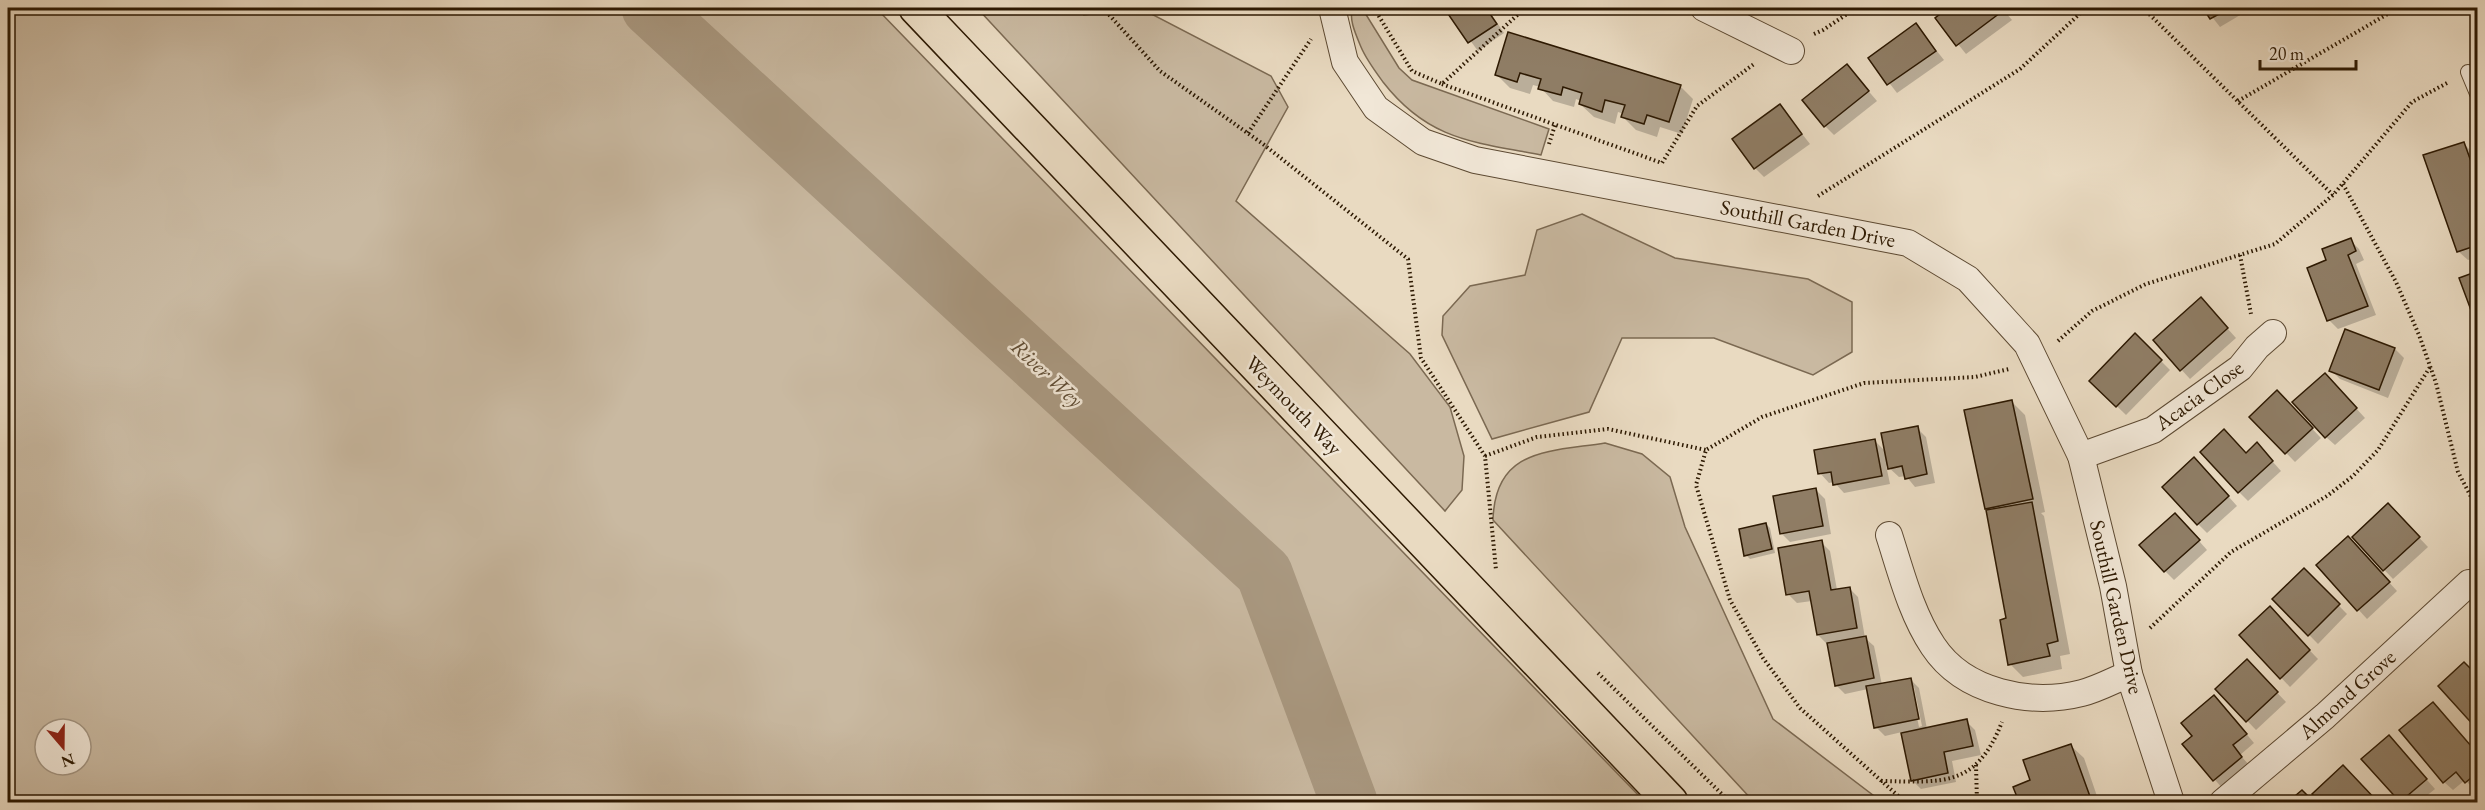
<svg xmlns="http://www.w3.org/2000/svg" width="2485" height="810" font-family="'EB Garamond',serif">
  <style>
    .green { fill: #c9b9a1; stroke: #7b6952; stroke-width: 1.5; fill-rule: evenodd }
    .shadow { fill: #0003; fill-rule: evenodd }
    .lines { fill: none; stroke-linecap: round; stroke-linejoin: round }
    .river { stroke: #a99880; stroke-width: 57 }
    .building { fill: #8f7d65; stroke: #2d1902; stroke-width: 1.5 }
    .lane-casing { stroke: #5c4932; stroke-width: 16 }
    .street-casing { stroke: #5c4932; stroke-width: 28 }
    .highway-casing { stroke: #2d1902; stroke-width: 36 }
    .path { stroke: #2d1902; stroke-width: 4; stroke-dasharray: 1.5 3; stroke-linecap: butt }
    .lane { stroke: #f1e7d7; stroke-width: 14 }
    .street { stroke: #f1e7d7; stroke-width: 26 }
    .highway { stroke: #e9dac1; stroke-width: 33 }
    .labels { text-anchor: middle; dominant-baseline: central; stroke-width: 5; stroke-linejoin: round; paint-order: stroke }
    .street-label { font-size: 21px; fill: #2d1902; stroke: #f1e7d7 }
    .water-label { font-size: 22px; font-style: italic; fill: #5f4c34; stroke: #f1e7d7 }
  </style>
  <rect width="100%" height="100%" fill="#e9dac1"/>
  <filter id="stains"><feTurbulence type="fractalNoise" baseFrequency=".00333" numOctaves="4"/><feColorMatrix values="0 0 0 0 .2 0 0 0 0 .09 0 0 0 0 .02 0 0 0 .5 -.17"/></filter>
  <radialGradient id="worn" r=".72"><stop offset=".6" stop-color="#630" stop-opacity="0"/><stop offset="1" stop-color="#630" stop-opacity=".3"/></radialGradient>
  <!-- green -->
  <g class="green">
    <path d="M8 8H876L1645 802H8ZM45 729H81V765H45Z"/>
    <polygon points="977,8 1085,8 1084,15 1140,8 1271,76 1288,107 1236,201 1410,354 1450,407 1464,456 1462,490 1445,511"/>
    <path d="M1353 8H1362L1399 68 1412 80 1549 129 1541 155C1473 142 1428 140 1383 82 1375 71 1366 59 1361 47 1356 35 1348 18 1353 8Z"/>
    <polygon points="1582,214 1675,258 1808,279 1852,302 1852,352 1813,375 1714,338 1622,338 1589,412 1492,439 1442,335 1443,316 1470,286 1525,275 1537,230"/>
    <path d="M1605 443 1642 454 1670 477 1685 527 1773 719 1882 802H1754L1493 520C1495 448 1549 452 1605 443Z"/>
  </g>
  <!-- shadow -->
  <g class="shadow">
    <polygon points="1446,8 1487,8 1504,33 1478,51"/>
    <polygon points="1951,8 2002,8 2012,20 1966,54 1937,18"/>
    <polygon points="2205,8 2252,8 2220,27"/>
    <polygon points="1916,25 1944,60 1897,93 1870,58"/>
    <polygon points="1509,34 1680,86 1693,99 1682,134 1660,127 1657,137 1636,130 1623,117 1624,114 1618,112 1615,124 1594,117 1580,104 1581,101 1576,99 1574,107 1553,101 1540,87 1533,85 1530,94 1510,88 1497,75"/>
    <polygon points="1847,66 1877,101 1834,135 1825,126"/>
    <polygon points="1780,106 1810,144 1764,177 1755,168"/>
    <polygon points="2463,143 2472,152 2478,167 2478,257 2468,260 2459,252 2425,156"/>
    <polygon points="2350,240 2359,249 2364,260 2356,264 2376,315 2338,329 2329,320 2309,269 2328,261"/>
    <polygon points="2209,308 2236,338 2190,379 2155,341"/>
    <polygon points="2346,331 2395,349 2404,358 2388,398 2340,379 2331,370"/>
    <polygon points="2135,335 2170,370 2126,415 2091,381"/>
    <polygon points="2334,384 2365,418 2335,445 2326,437"/>
    <polygon points="2277,392 2321,438 2295,462 2251,417"/>
    <polygon points="2011,401 2025,415 2045,512 2041,513 2044,516 2070,654 2060,656 2062,669 2023,677 2010,664 2008,619 1966,411"/>
    <polygon points="1917,428 1926,437 1935,483 1915,487 1906,476 1899,477 1886,465 1890,484 1844,493 1834,482 1829,483 1820,473 1874,440 1886,452"/>
    <polygon points="2265,453 2281,471 2248,501 2239,492 2246,454"/>
    <polygon points="2203,468 2237,506 2207,533 2198,524"/>
    <polygon points="1816,490 1825,499 1831,534 1790,542 1781,533"/>
    <polygon points="2388,505 2428,547 2393,579 2354,538"/>
    <polygon points="1766,524 1770,528 1775,553 1750,559 1746,555"/>
    <polygon points="2184,524 2207,550 2174,580 2165,571"/>
    <path d="M1821 542 1830 551 1837 590 1849 588 1858 597 1865 638 1874 646 1882 685 1910 679 1919 688 1927 729 1966 721 1975 730 1981 755 1952 761 1956 782 1921 789 1912 780 1902 732 1885 736 1876 727 1868 689 1845 694 1836 685 1827 644 1818 635 1812 601 1797 603 1788 594ZM1911 687H1914L1922 726 1919 727Z"/>
    <polygon points="2357,547 2397,591 2367,619 2318,565"/>
    <polygon points="2304,570 2347,614 2318,644 2274,599"/>
    <polygon points="2270,609 2318,659 2290,687 2241,635"/>
    <polygon points="2247,661 2286,702 2256,730 2217,689"/>
    <polygon points="2478,677 2478,727 2440,686"/>
    <polygon points="2223,706 2254,743 2240,755 2250,766 2223,789 2184,744"/>
    <polygon points="2441,713 2478,755 2478,788 2475,790 2465,780 2453,790 2444,782"/>
    <polygon points="2070,745 2084,758 2099,802 2021,802 2015,788 2032,781"/>
    <polygon points="2397,746 2435,789 2419,802 2401,802 2363,759"/>
    <polygon points="2343,767 2376,802 2322,802 2314,794"/>
  </g>
  <g class="lines">
    <!-- river -->
    <polyline class="river" points="650,8 1264,573 1349,802"/>
  </g>
  <!-- building -->
  <g class="building">
    <polygon points="1444,8 1486,8 1497,24 1468,43"/>
    <polygon points="1948,8 2002,8 2004,10 1956,46 1935,18"/>
    <polygon points="2203,8 2230,8 2210,19"/>
    <polygon points="1916,23 1936,51 1887,85 1868,58"/>
    <polygon points="1508,32 1681,85 1669,122 1647,115 1644,124 1621,117 1625,105 1605,100 1602,112 1579,104 1582,93 1563,87 1561,95 1538,89 1541,79 1520,73 1517,82 1495,75"/>
    <polygon points="1847,64 1869,91 1824,127 1802,100"/>
    <polygon points="1780,104 1802,134 1754,169 1732,139"/>
    <polygon points="2464,142 2478,181 2478,245 2457,252 2423,155"/>
    <polygon points="2351,238 2356,251 2348,255 2368,306 2327,321 2307,268 2326,260 2322,249"/>
    <polygon points="2478,271 2478,329 2459,278"/>
    <polygon points="2201,297 2228,328 2180,371 2153,340"/>
    <polygon points="2345,329 2395,348 2379,390 2329,371"/>
    <polygon points="2135,333 2162,360 2116,407 2089,381"/>
    <polygon points="2478,341 2478,358 2472,343"/>
    <polygon points="2325,373 2357,408 2325,438 2292,402"/>
    <polygon points="2277,390 2313,428 2285,454 2249,417"/>
    <polygon points="2012,400 2033,499 1985,509 1964,410"/>
    <polygon points="1918,426 1927,474 1905,479 1902,466 1888,469 1881,433"/>
    <polygon points="2224,429 2246,453 2257,442 2273,461 2238,493 2200,452"/>
    <polygon points="1875,439 1882,476 1833,485 1831,472 1818,474 1814,450"/>
    <polygon points="2194,457 2229,496 2197,525 2162,487"/>
    <polygon points="1816,488 1823,526 1780,534 1773,496"/>
    <polygon points="2032,502 2058,641 2047,644 2050,656 2008,665 2000,620 2006,618 1986,510"/>
    <polygon points="2388,503 2420,537 2383,571 2352,537"/>
    <polygon points="2175,513 2200,540 2164,572 2139,545"/>
    <polygon points="1766,523 1772,549 1744,556 1739,529"/>
    <polygon points="2348,536 2390,582 2357,611 2316,565"/>
    <polygon points="1822,540 1831,590 1850,587 1857,628 1817,635 1809,591 1786,595 1778,548"/>
    <polygon points="2304,568 2340,604 2308,636 2272,599"/>
    <polygon points="2270,606 2310,650 2280,679 2239,635"/>
    <polygon points="1866,636 1874,678 1835,686 1827,643"/>
    <polygon points="2247,659 2278,692 2246,722 2215,689"/>
    <polygon points="2464,662 2478,676 2476,728 2438,686"/>
    <polygon points="1911,678 1919,719 1874,728 1866,686"/>
    <polygon points="2214,695 2247,734 2233,745 2242,757 2213,781 2182,744 2192,736 2181,723"/>
    <polygon points="2433,702 2478,754 2478,772 2465,783 2456,772 2443,783 2399,730"/>
    <polygon points="1967,719 1973,746 1944,752 1948,773 1911,781 1901,733"/>
    <polygon points="2389,735 2427,779 2400,802 2361,759"/>
    <polygon points="2071,744 2092,802 2019,802 2013,787 2030,780 2023,760"/>
    <polygon points="2343,765 2378,802 2320,802 2312,794"/>
    <polygon points="2302,790 2314,802 2288,802"/>
  </g>
  <g class="lines">
    <defs>
      <polyline id="lane" points="2468,72 2478,96"/>
      <g id="street">
        <polyline points="1332,8 1345,62 1376,108 1423,142 1475,160 1908,243 1968,279 2027,344 2081,456 2113,586 2129,674 2171,802"/>
        <polyline points="1704,8 1791,51"/>
        <polyline points="2081,456 2153,430 2240,368 2257,347 2273,333"/>
        <path d="M1889 535C1901 572 1911 613 1933 646 1964 693 2031 706 2082 693 2098 689 2114 680 2129 674"/>
        <polyline points="2223,802 2325,716 2469,583"/>
      </g>
      <polyline id="highway" points="916,8 1671,802"/>
    </defs>
    <!-- lane casing -->
    <use href="#lane" class="lane-casing"/>
    <!-- street casing -->
    <use href="#street" class="street-casing"/>
    <!-- highway casing -->
    <use href="#highway" class="highway-casing"/>
    <!-- path -->
    <g class="path">
      <polyline points="1103,8 1160,71 1263,144 1408,259 1421,358 1485,456 1496,570"/>
      <polyline points="1374,8 1412,71 1442,84 1525,8"/>
      <polyline points="2143,8 2333,195"/>
      <polyline points="1814,34 1823,30 1856,8"/>
      <polyline points="1442,84 1662,163 1697,106 1754,64"/>
      <polyline points="2238,101 2398,8"/>
      <polyline points="1248,133 1311,39"/>
      <polyline points="1549,144 1555,125"/>
      <polyline points="2343,184 2396,282 2419,335 2436,383 2458,472 2478,510"/>
      <polyline points="1818,196 2020,69 2086,8"/>
      <polyline points="2240,255 2251,314"/>
      <polyline points="2058,341 2092,311 2146,284 2275,244 2333,195 2412,102 2447,83"/>
      <polyline points="1485,456 1537,437 1608,429 1706,450"/>
      <polyline points="2150,628 2231,552 2327,496 2353,476 2378,450 2430,367"/>
      <polyline points="1598,673 1730,802"/>
      <polyline points="1976,765 1977,802"/>
      <path d="M1881 781C1943 782 1976 788 2002 722"/>
      <polyline points="1905,802 1800,708 1763,658 1730,600 1696,485 1706,450 1762,417 1864,383 1975,377 2009,369"/>
    </g>
    <!-- lane -->
    <use href="#lane" class="lane"/>
    <!-- street -->
    <use href="#street" class="street"/>
    <!-- highway -->
    <use href="#highway" class="highway"/>
  </g>
  <g class="labels">
    <!-- street labels -->
    <g class="street-label">
      <text transform="translate(1808 223) rotate(11)">Southill Garden Drive</text>
      <text transform="translate(2199 395) rotate(-36)">Acacia Close</text>
      <text transform="translate(1294 405) rotate(46)">Weymouth Way</text>
      <text transform="translate(2117 607) rotate(77)">Southill Garden Drive</text>
      <text transform="translate(2347 694) rotate(-42)">Almond Grove</text>
    </g>
    <!-- water labels -->
    <g class="water-label">
      <text transform="translate(1047 373) rotate(43)">River Wey</text>
    </g>
  </g>
  <!-- margin -->
  <rect width="2485" height="810" fill="none" stroke="#e9dac1" stroke-width="30"/>
  <rect x="9" y="9" width="2467" height="792" fill="none" stroke="#2d1902" stroke-width="3"/>
  <rect x="15" y="15" width="2455" height="780" fill="none" stroke="#2d1902" stroke-width="1.5"/>
  <!-- north arrow -->
  <g transform="translate(63 747) rotate(160)"><circle r="28" fill="#f1e7d7" stroke="#a39582" stroke-width="1.5"/>
  <path d="M0-4.5L10 22L0 15L-10 22Z" fill="#8f2418"/>
  <text y="-9" font-size="16" font-weight="bold" text-anchor="middle" fill="#2d1902">N</text>
  </g>
  <!-- scale -->
  <path d="M2260 60v9h96v-9" fill="none" stroke="#2d1902" stroke-width="3"/>
  <text x="2269" y="60" font-size="18" fill="#2d1902" stroke="#f1e7d7" stroke-width="4.5" paint-order="stroke">20 m</text>
  <rect width="100%" height="100%" filter="url(#stains)"/>
  <rect width="100%" height="100%" fill="url(#worn)"/>
</svg>
